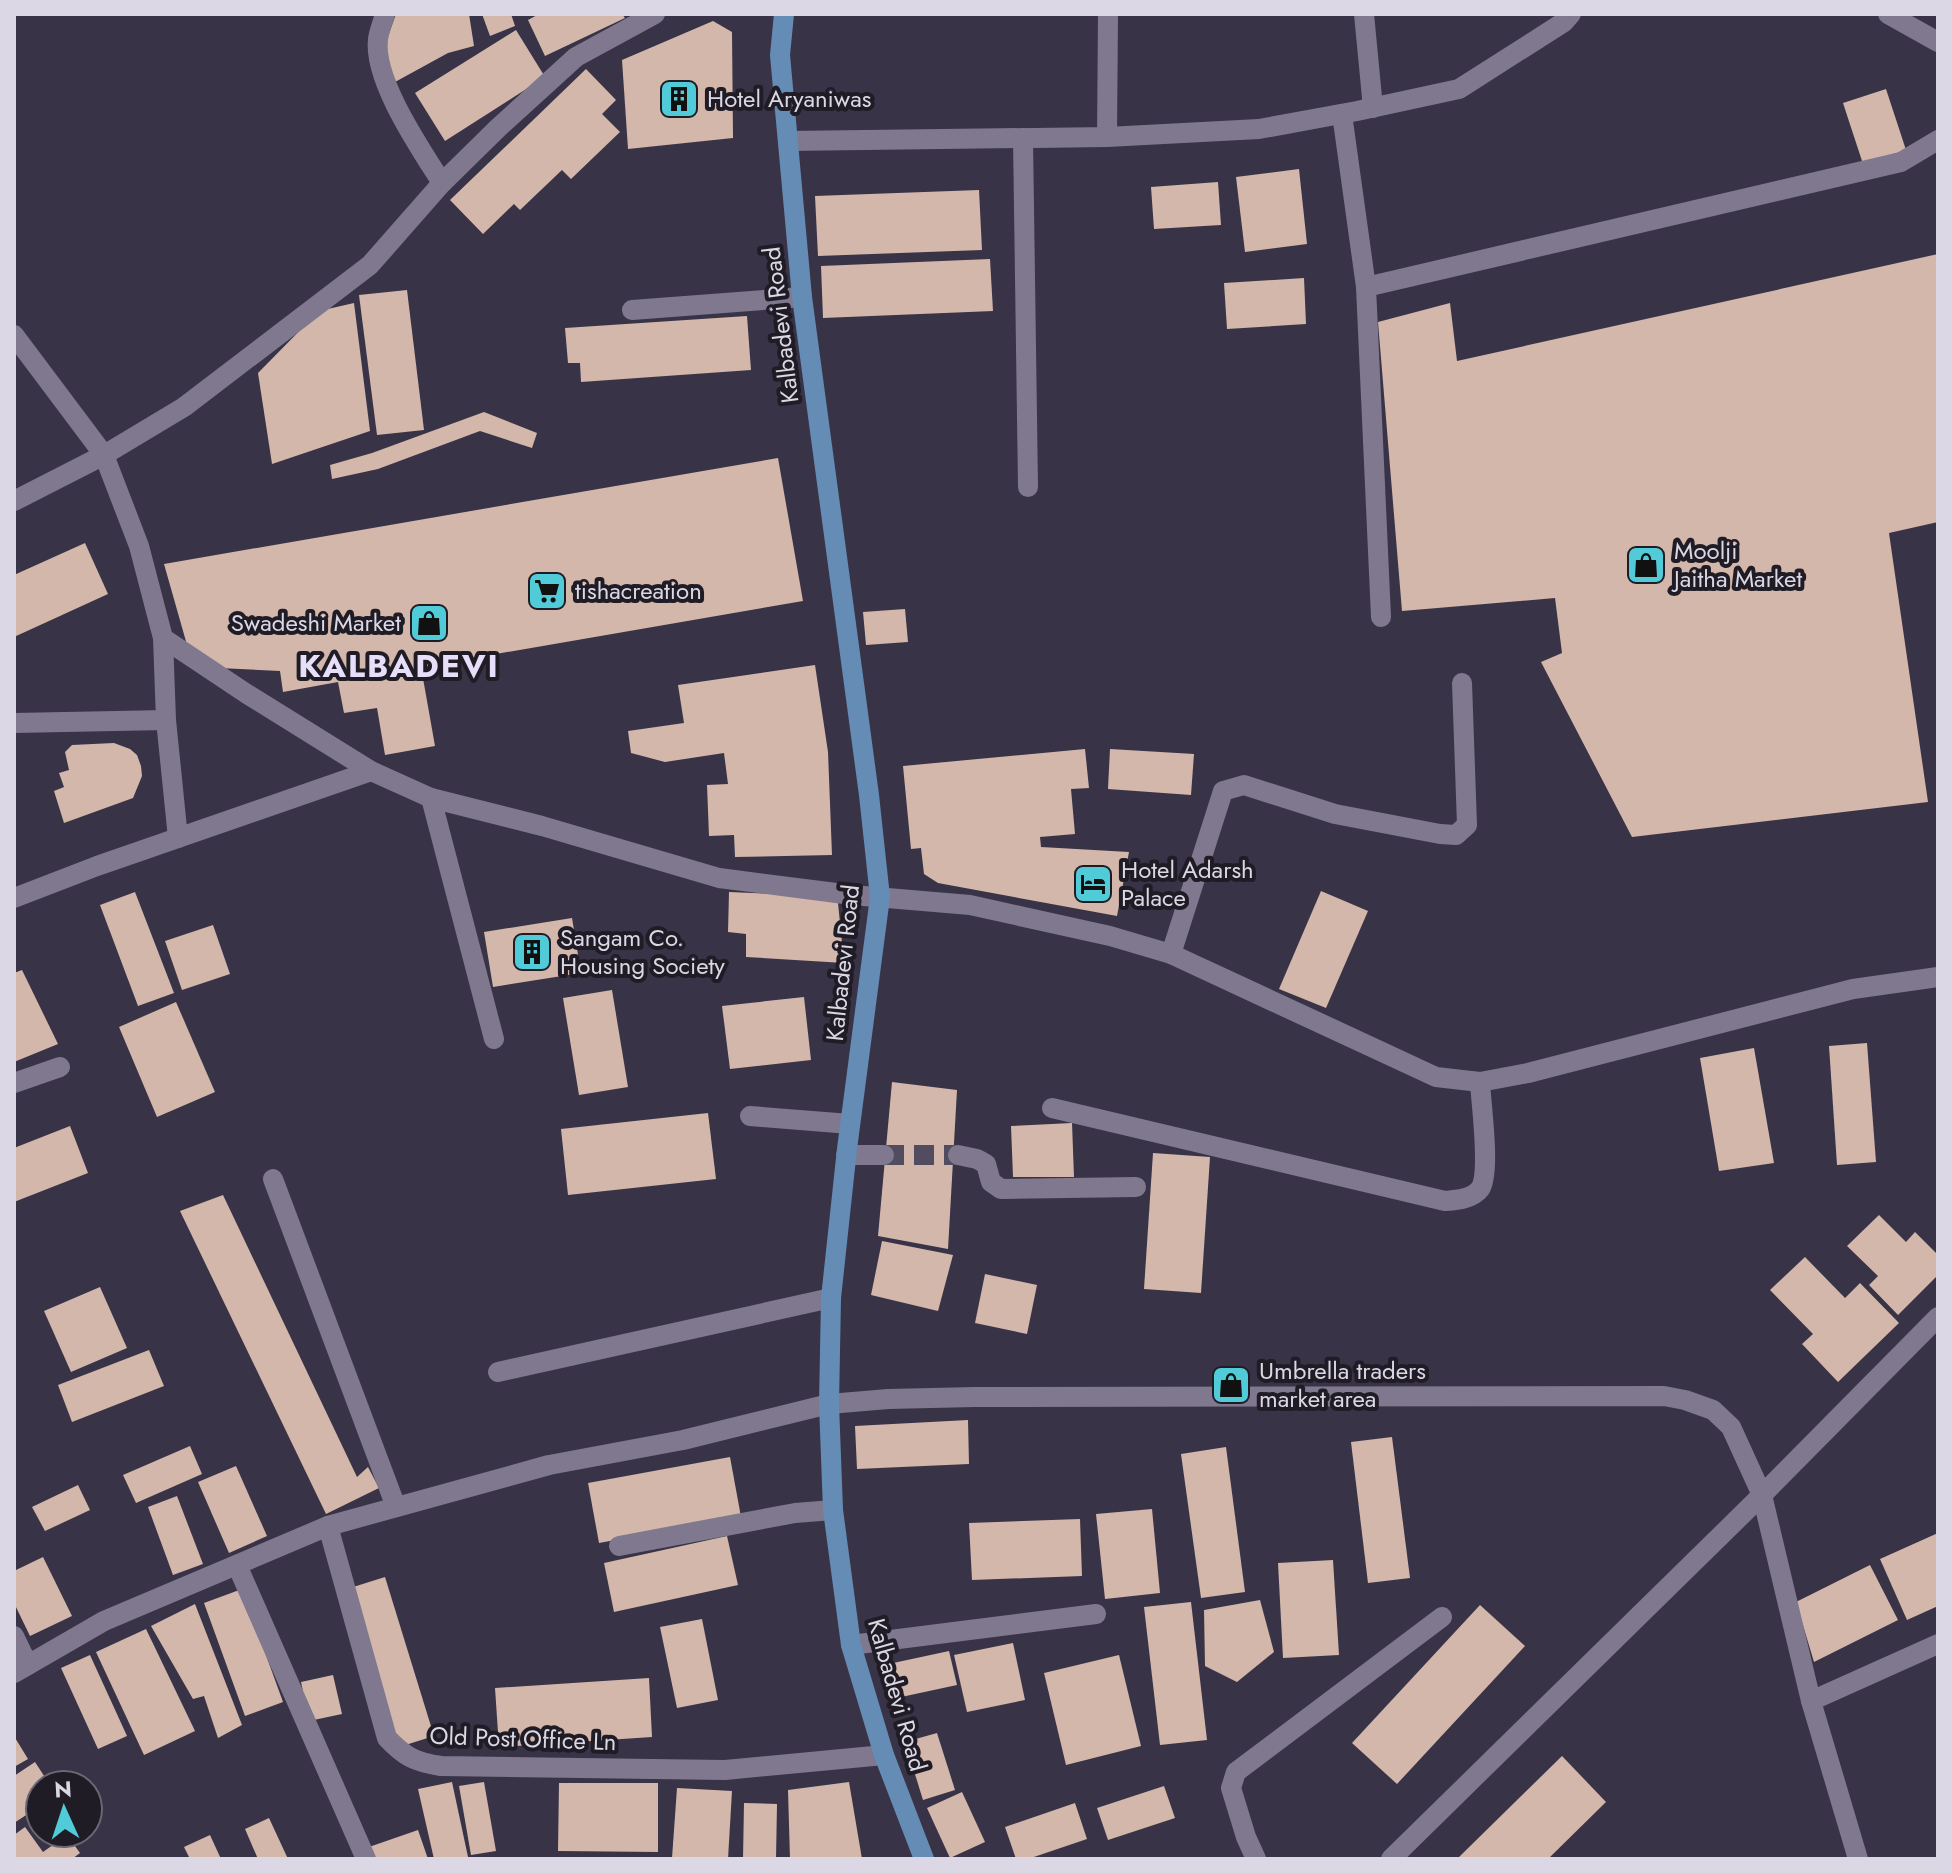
<svg xmlns="http://www.w3.org/2000/svg" width="1952" height="1873" font-family="Jost,sans-serif">
	<style>
		.building { fill: #d3b7ab }
		.lines { fill: none; stroke-linecap: round; stroke-linejoin: round }
		.minor-tunnel { stroke: #514c5f; stroke-width: 20; stroke-dasharray: 20 10; stroke-linecap: butt }
		.minor { stroke: #7f788f; stroke-width: 20 }
		.major { stroke: #658cb5; stroke-width: 20 }
		.labels { text-anchor: middle; stroke-width: 8; stroke-linejoin: round; paint-order: stroke }
		.poi-label { font-size: 24px; fill: #dbd7e4; stroke: #1f1c26; text-anchor: start }
		.street-label { font-size: 24px; fill: #dbd7e4; stroke: #1f1c26 }
		.district-label { font-size: 32px; font-weight: bold; letter-spacing: 2px; fill: #e7dff9; stroke: #1f1c26 }
	</style>
	<rect width="100%" height="100%" fill="#393347"/>
	<g class="building">
		<polygon points="396,14 469,14 474,46 448,53 395,82 383,50"/>
		<polygon points="482,14 511,14 515,26 490,36"/>
		<polygon points="539,14 622,14 625,18 545,56 528,20"/>
		<polygon points="713,21 732,32 733,138 628,149 622,60"/>
		<polygon points="516,30 545,77 445,141 415,93"/>
		<polygon points="586,69 616,100 602,114 620,132 571,179 562,170 520,210 514,204 483,234 450,200"/>
		<polygon points="1886,89 1906,150 1863,164 1843,103"/>
		<polygon points="1299,169 1307,244 1245,252 1236,177"/>
		<polygon points="1218,182 1221,225 1154,229 1151,187"/>
		<polygon points="979,190 982,250 818,256 815,196"/>
		<polygon points="1938,254 1938,522 1889,533 1928,802 1632,837 1541,662 1562,653 1555,598 1402,611 1378,322 1450,303 1457,361"/>
		<polygon points="990,259 993,311 823,318 821,266"/>
		<polygon points="1304,278 1306,324 1227,329 1224,283"/>
		<polygon points="407,290 424,430 377,435 359,295"/>
		<polygon points="354,303 370,431 272,464 258,373 319,311"/>
		<polygon points="747,316 751,370 581,382 580,363 568,363 565,328"/>
		<polygon points="484,412 537,433 532,448 480,431 378,469 332,479 330,465 372,453"/>
		<polygon points="778,458 803,601 421,667 435,746 385,755 377,708 344,713 338,682 283,692 280,671 219,668 187,645 164,564"/>
		<polygon points="85,543 108,594 14,637 14,575"/>
		<polygon points="905,609 908,642 866,645 863,612"/>
		<polygon points="815,665 828,752 832,855 735,857 734,835 709,836 707,785 728,784 724,753 665,762 631,753 628,731 684,723 678,685"/>
		<polygon points="114,743 130,749 137,755 141,766 142,776 133,798 64,823 54,791 64,787 59,773 69,770 65,752 72,745"/>
		<polygon points="1085,749 1089,788 1071,789 1075,834 1040,837 1041,847 1129,852 1117,916 938,883 924,874 921,848 911,849 903,766"/>
		<polygon points="1110,749 1194,754 1191,795 1108,789"/>
		<polygon points="1321,891 1368,911 1326,1008 1279,989"/>
		<polygon points="135,892 174,993 138,1006 100,905"/>
		<polygon points="729,892 823,896 838,903 844,963 746,957 746,934 728,932"/>
		<polygon points="572,918 581,973 493,987 484,932"/>
		<polygon points="213,925 230,974 182,990 165,941"/>
		<polygon points="22,970 58,1044 14,1062 14,973"/>
		<polygon points="612,990 628,1087 579,1095 563,998"/>
		<polygon points="804,997 811,1060 730,1069 722,1006"/>
		<polygon points="176,1002 215,1092 157,1117 119,1027"/>
		<polygon points="1867,1043 1876,1162 1837,1165 1829,1046"/>
		<polygon points="1754,1048 1774,1163 1719,1171 1700,1058"/>
		<polygon points="892,1082 957,1090 948,1249 878,1236"/>
		<polygon points="708,1113 716,1179 568,1195 561,1129"/>
		<polygon points="1072,1123 1074,1177 1013,1177 1011,1126"/>
		<polygon points="70,1126 88,1173 14,1202 14,1148"/>
		<polygon points="1153,1153 1210,1157 1201,1293 1144,1289"/>
		<polygon points="223,1195 357,1477 368,1467 379,1488 326,1514 180,1211"/>
		<polygon points="1879,1215 1906,1242 1915,1232 1938,1255 1938,1275 1898,1315 1869,1285 1878,1276 1847,1246"/>
		<polygon points="882,1241 953,1255 938,1311 871,1295"/>
		<polygon points="1805,1257 1845,1298 1860,1283 1899,1323 1838,1382 1802,1344 1813,1334 1770,1290"/>
		<polygon points="985,1274 1037,1285 1027,1334 975,1323"/>
		<polygon points="100,1287 127,1348 71,1372 44,1311"/>
		<polygon points="149,1350 164,1386 72,1422 58,1385"/>
		<polygon points="968,1420 969,1464 857,1469 855,1426"/>
		<polygon points="1392,1437 1410,1578 1368,1583 1351,1442"/>
		<polygon points="190,1446 202,1474 136,1503 123,1475"/>
		<polygon points="1226,1447 1245,1592 1201,1598 1181,1454"/>
		<polygon points="730,1457 741,1517 599,1543 588,1483"/>
		<polygon points="236,1466 267,1536 229,1553 198,1482"/>
		<polygon points="78,1485 90,1510 45,1531 32,1507"/>
		<polygon points="177,1496 203,1564 173,1575 148,1507"/>
		<polygon points="1152,1509 1160,1593 1105,1599 1096,1514"/>
		<polygon points="1080,1519 1082,1576 972,1580 969,1523"/>
		<polygon points="1938,1533 1938,1606 1907,1620 1880,1559"/>
		<polygon points="727,1536 738,1585 614,1612 604,1563"/>
		<polygon points="43,1557 72,1616 30,1636 14,1603 14,1571"/>
		<polygon points="1333,1560 1339,1655 1283,1658 1278,1563"/>
		<polygon points="1870,1565 1898,1620 1814,1662 1796,1602"/>
		<polygon points="385,1577 434,1736 399,1747 350,1588"/>
		<polygon points="242,1589 283,1702 245,1716 204,1603"/>
		<polygon points="1260,1600 1274,1652 1237,1682 1205,1666 1204,1610"/>
		<polygon points="1191,1602 1207,1740 1160,1745 1144,1607"/>
		<polygon points="195,1604 242,1725 218,1738 204,1696 193,1699 151,1626"/>
		<polygon points="1480,1605 1525,1646 1397,1784 1352,1743"/>
		<polygon points="702,1619 718,1700 677,1708 660,1627"/>
		<polygon points="146,1629 195,1731 144,1755 96,1652"/>
		<polygon points="1013,1643 1025,1700 967,1712 954,1655"/>
		<polygon points="949,1651 957,1685 892,1699 884,1665"/>
		<polygon points="90,1655 127,1736 98,1749 61,1668"/>
		<polygon points="1119,1655 1141,1746 1066,1765 1044,1673"/>
		<polygon points="333,1675 342,1714 309,1721 301,1682"/>
		<polygon points="649,1678 652,1737 499,1747 495,1688"/>
		<polygon points="937,1733 955,1790 923,1800 905,1742"/>
		<polygon points="14,1736 28,1759 14,1767"/>
		<polygon points="1562,1756 1606,1802 1548,1859 1457,1859"/>
		<polygon points="35,1762 50,1785 40,1785 40,1806 14,1823 14,1776"/>
		<polygon points="452,1782 468,1857 434,1859 418,1789"/>
		<polygon points="484,1782 496,1851 471,1855 459,1786"/>
		<polygon points="849,1782 862,1859 790,1859 788,1790"/>
		<polygon points="559,1783 658,1783 658,1852 558,1851"/>
		<polygon points="1164,1786 1175,1818 1108,1840 1097,1808"/>
		<polygon points="677,1788 732,1791 728,1859 672,1858"/>
		<polygon points="962,1792 985,1842 950,1858 927,1808"/>
		<polygon points="744,1803 777,1804 776,1859 743,1859"/>
		<polygon points="1075,1803 1087,1839 1028,1859 1016,1859 1005,1827"/>
		<polygon points="269,1818 288,1859 258,1859 245,1829"/>
		<polygon points="25,1827 43,1852 67,1835 80,1853 72,1859 14,1859 14,1835"/>
		<polygon points="418,1830 428,1859 373,1859 369,1847"/>
		<polygon points="210,1835 221,1859 190,1859 184,1847"/>
	</g>
	<g class="lines">
		<polyline class="minor-tunnel" points="884,1155 958,1155"/>
		<g class="minor">
			<path d="M385,14C383,22 379,31 378,39C373,80 420,148 442,183"/>
			<polyline points="1364,14 1373,108"/>
			<polyline points="1888,14 1938,42"/>
			<polyline points="1342,114 1366,287 1381,617"/>
			<polyline points="1107,137 1108,14"/>
			<polyline points="1023,138 1028,487"/>
			<polyline points="788,141 1107,137 1259,129 1357,111 1459,89 1564,22 1571,14"/>
			<polyline points="1366,287 1901,162 1938,140"/>
			<polyline points="632,310 802,297"/>
			<polyline points="14,335 104,455 139,546 163,638 166,720 178,838"/>
			<polyline points="14,501 104,455 184,407 370,265 442,183 498,128 576,57 655,14"/>
			<polyline points="163,638 247,694 371,771 431,798 542,826 719,878 852,895 970,905 1110,936 1171,954 1436,1077 1480,1082 1528,1073 1853,989 1938,977"/>
			<polyline points="14,723 166,720"/>
			<polyline points="431,798 494,1039"/>
			<polyline points="14,898 97,866 371,771"/>
			<polyline points="1171,954 1223,791 1244,785 1335,814 1440,834 1456,835 1467,825 1462,683"/>
			<polyline points="14,1083 60,1067"/>
			<path d="M1052,1108L1445,1201C1457,1200 1472,1199 1480,1189C1491,1173 1481,1104 1480,1082"/>
			<polyline points="750,1116 850,1124"/>
			<polyline points="846,1155 884,1155"/>
			<polyline points="958,1155 977,1159 986,1164 991,1182 1001,1189 1136,1187"/>
			<polyline points="273,1179 396,1507"/>
			<polyline points="498,1372 831,1298"/>
			<path d="M328,1526L387,1738C405,1757 415,1762 441,1766L725,1770L884,1755"/>
			<polyline points="619,1546 795,1513 833,1510"/>
			<polyline points="237,1565 366,1859"/>
			<polyline points="14,1636 28,1665"/>
			<polyline points="851,1645 1096,1614"/>
			<polyline points="14,1673 104,1621 328,1526 549,1465 683,1440 829,1404 888,1399 975,1397 1664,1396 1685,1400 1713,1410 1731,1427 1762,1495 1811,1701 1858,1859"/>
			<polyline points="1811,1701 1938,1644"/>
			<polyline points="1256,1859 1246,1837 1231,1788 1236,1772 1442,1617"/>
			<polyline points="1391,1859 1762,1495 1938,1317"/>
		</g>
		<polyline class="major" points="784,14 780,55 802,297 869,795 880,897 847,1149 831,1298 829,1404 833,1510 851,1645 884,1755 924,1859"/>
	</g>
	<defs>
		<g id="building-square" transform="scale(2)"><rect x="-9" y="-9" width="18" height="18" rx="4" fill="#52cbd8" stroke="#1f1c26"/><path d="M-4-6H4V6H1V3H-1V6H-4ZM-2.5-4.3h1.7v1.8h-1.7ZM.8-4.3h1.7v1.8H.8ZM-2.5-1h1.7V.8h-1.7ZM.8-1h1.7V.8H.8Z" fill="#111"/></g>
		<g id="shop-square" transform="scale(2)"><rect x="-9" y="-9" width="18" height="18" rx="4" fill="#52cbd8" stroke="#1f1c26"/><path d="M-5-2.5h2.3a2.7 3.5 0 0 1 5.4 0H5L5.5 6h-11ZM-1.5-2.5h3a1.5 2.3 0 0 0-3 0Z" fill="#111"/></g>
		<g id="supermarket-square" transform="scale(2)"><rect x="-9" y="-9" width="18" height="18" rx="4" fill="#52cbd8" stroke="#1f1c26"/><path d="M-6-5.5h2.5l.6 2H6L4.5 2H-2.5L-4.4-4H-6ZM-1.5 3.2a1.3 1.3 0 1 0 .1 0ZM3 3.2a1.3 1.3 0 1 0 .1 0Z" fill="#111"/></g>
		<g id="hotel-square" transform="scale(2)"><rect x="-9" y="-9" width="18" height="18" rx="4" fill="#52cbd8" stroke="#1f1c26"/><path d="M-6-4.5h1.5V1H6V5H4.5V3h-9V5H-6ZM-4 0a1.8 1.8 0 1 1 3.6 0ZM.5 0V-2.5h3Q6-2.5 6 0Z" fill="#111"/></g>
	</defs>
	<g fill-rule="evenodd">
		<use href="#building-square" x="679" y="99"/>
		<use href="#shop-square" x="1646" y="565"/>
		<use href="#supermarket-square" x="547" y="591"/>
		<use href="#shop-square" x="429" y="623"/>
		<use href="#hotel-square" x="1093" y="884"/>
		<use href="#building-square" x="532" y="952"/>
		<use href="#shop-square" x="1231" y="1385"/>
	</g>
	<g class="labels">
		<g class="poi-label">
			<text x="707" y="107">Hotel Aryaniwas</text>
			<text x="1674" y="559">Moolji<tspan x="1674" dy="28">Jaitha Market</tspan></text>
			<text x="575" y="599">tishacreation</text>
			<text x="401" y="631" text-anchor="end">Swadeshi Market</text>
			<text x="1121" y="878">Hotel Adarsh<tspan x="1121" dy="28">Palace</tspan></text>
			<text x="560" y="946">Sangam Co.<tspan x="560" dy="28">Housing Society</tspan></text>
			<text x="1259" y="1379">Umbrella traders<tspan x="1259" dy="28">market area</tspan></text>
		</g>
		<g class="street-label">
			<text transform="translate(781 325) rotate(-97)" y="8">Kalbadevi Road</text>
			<text transform="translate(843 963) rotate(-84)" y="8">Kalbadevi Road</text>
			<text transform="translate(897 1695) rotate(74)" y="8">Kalbadevi Road</text>
			<text transform="translate(523 1739) rotate(2)" y="8">Old Post Office Ln</text>
		</g>
		<g class="district-label">
			<text x="399" y="677">KALBADEVI</text>
		</g>
	</g>
	<rect width="1952" height="1873" fill="none" stroke="#dbd7e4" stroke-width="32"/>
	<g transform="translate(64 1809) rotate(357)"><circle r="38" fill="#1f1c26" stroke="#6a6772" stroke-width="2"/>
	<path d="M0-6L14 30L0 20L-14 30Z" fill="#52cbd8"/>
	<text y="-12" font-size="22" font-weight="bold" text-anchor="middle" fill="#dbd7e4">N</text>
	</g>
</svg>
